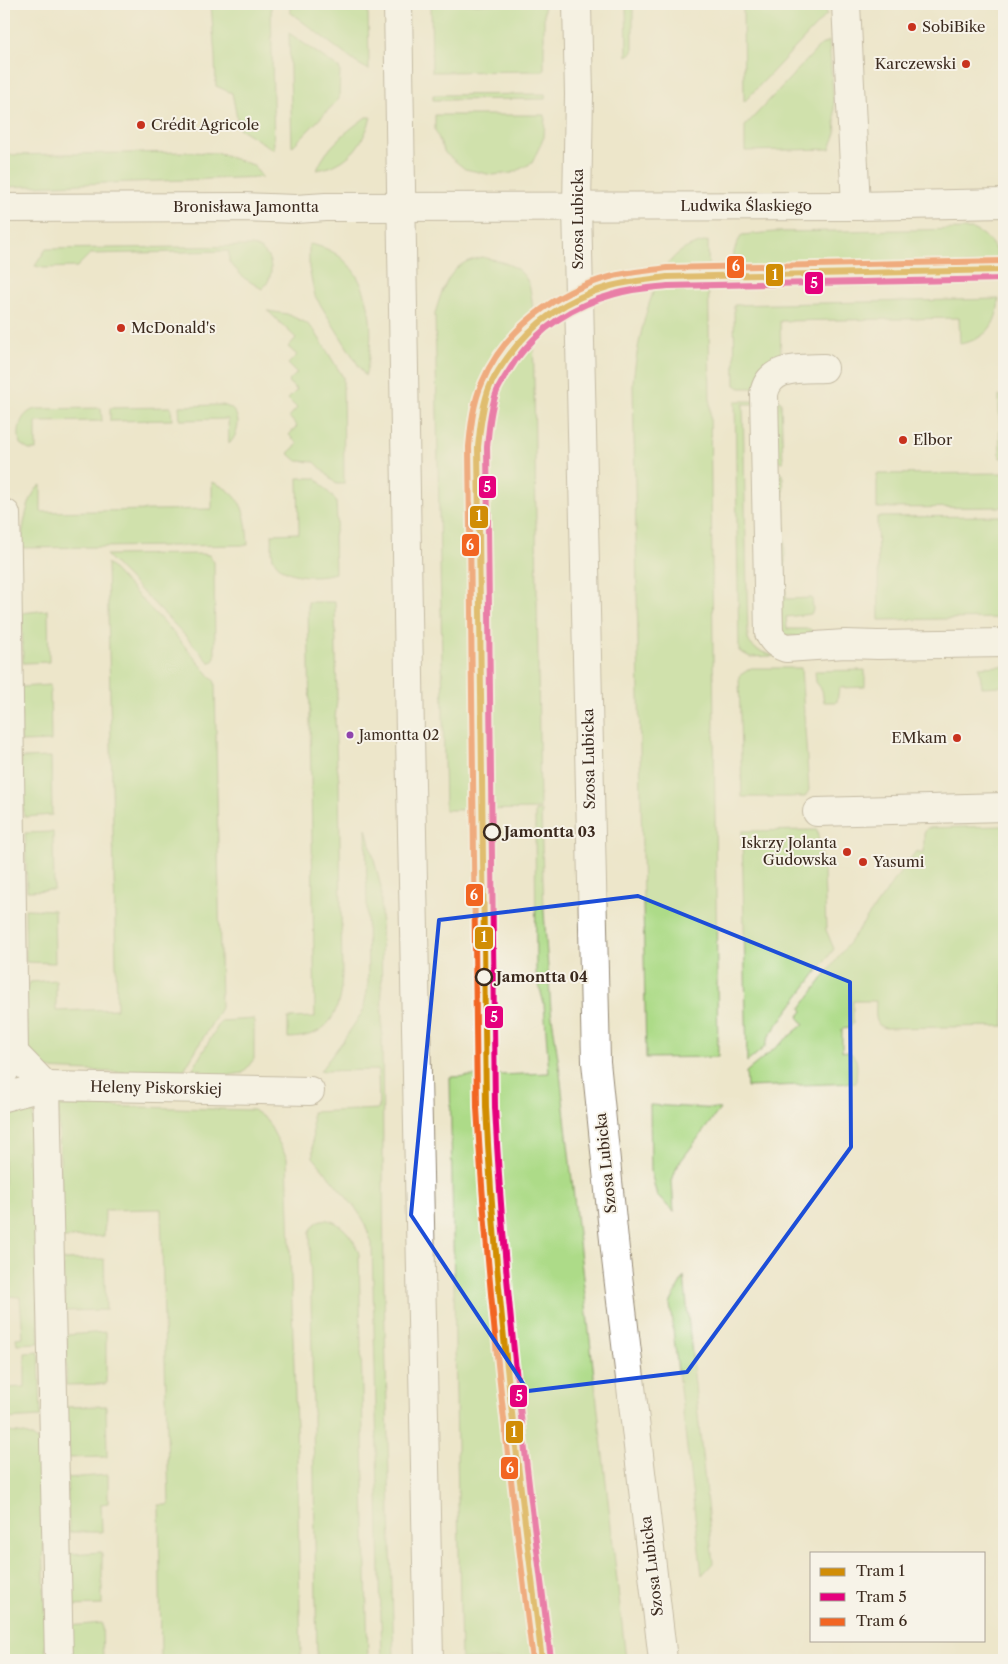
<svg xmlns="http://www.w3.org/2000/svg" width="1008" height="1664" font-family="'Libre Caslon Text',serif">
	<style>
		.green { fill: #addb88; stroke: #748253 }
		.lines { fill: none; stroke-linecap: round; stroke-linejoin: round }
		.street-casing { stroke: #948874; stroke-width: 30 }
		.secondary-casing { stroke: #948874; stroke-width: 30 }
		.primary-casing { stroke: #948874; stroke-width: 30 }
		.street { stroke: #fff; stroke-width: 28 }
		.secondary { stroke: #fff; stroke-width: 28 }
		.primary { stroke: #fff; stroke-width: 28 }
		.tram-1-casing { stroke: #f7f3e8; stroke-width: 10 }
		.tram-2-casing { stroke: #f7f3e8; stroke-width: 10 }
		.tram-3-casing { stroke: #f7f3e8; stroke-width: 10 }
		.tram-1 { stroke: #d18d06; stroke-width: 6 }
		.tram-2 { stroke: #e5007d; stroke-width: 6 }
		.tram-3 { stroke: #f26522; stroke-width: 6 }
		.marked { fill: none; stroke: #1d4ed8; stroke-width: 4; stroke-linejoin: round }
		.poi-dot { fill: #c8321e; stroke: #f7f3e8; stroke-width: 2 }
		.bus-dot { fill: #8e44ad; stroke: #f7f3e8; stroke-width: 2 }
		.stop-dot { fill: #f7f3e8; stroke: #3b2a1e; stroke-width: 2.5 }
		.labels { text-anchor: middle; stroke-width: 4; stroke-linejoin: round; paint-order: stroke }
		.bus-label { font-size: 14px; fill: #3b2a1e; stroke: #f7f3e8; text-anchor: start }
		.poi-label { font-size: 15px; fill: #3b2a1e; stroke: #f7f3e8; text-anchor: start }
		.street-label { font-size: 15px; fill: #3b2a1e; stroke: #f7f3e8 }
		.stop-label { font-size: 15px; font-weight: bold; fill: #3b2a1e; stroke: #f7f3e8; text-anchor: start }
		.line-badge { stroke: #f7f3e8; stroke-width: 2 }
		.badge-label { font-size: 14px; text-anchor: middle; font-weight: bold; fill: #fff }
	</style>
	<rect width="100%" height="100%" fill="#f7f3e8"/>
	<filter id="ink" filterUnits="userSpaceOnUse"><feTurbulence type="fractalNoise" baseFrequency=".02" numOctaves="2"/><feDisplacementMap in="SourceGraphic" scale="10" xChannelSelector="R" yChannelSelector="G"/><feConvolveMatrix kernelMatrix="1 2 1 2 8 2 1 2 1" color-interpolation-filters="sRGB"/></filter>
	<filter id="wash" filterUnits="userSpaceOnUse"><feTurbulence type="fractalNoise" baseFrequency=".0096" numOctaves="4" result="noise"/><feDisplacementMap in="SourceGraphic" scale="20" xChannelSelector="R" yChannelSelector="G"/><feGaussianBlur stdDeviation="1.12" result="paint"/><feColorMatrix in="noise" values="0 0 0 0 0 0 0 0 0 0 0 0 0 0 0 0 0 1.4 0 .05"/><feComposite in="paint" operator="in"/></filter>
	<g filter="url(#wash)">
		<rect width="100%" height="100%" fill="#ede6ca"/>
		<g class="green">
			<polygon points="211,4 271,4 274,150 239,128 232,93 216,86 215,57"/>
			<polygon points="290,4 368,4 369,70 355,62 290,12"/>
			<polygon points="431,4 544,4 544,71 432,72"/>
			<polygon points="626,4 633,4 633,52 627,56"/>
			<polygon points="743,4 795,4 796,6 803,4 824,4 827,14 744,102"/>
			<polygon points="289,33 340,69 339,99 292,147"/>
			<polygon points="829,41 836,133 830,149 745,151 745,126 821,45"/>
			<polygon points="545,94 546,99 433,100 433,95"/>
			<polygon points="435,115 545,115 544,137 532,163 512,173 492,175 465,169 445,153 435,130"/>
			<path d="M366,117H371C363,146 347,165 317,170C326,147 347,131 366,117Z"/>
			<polygon points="186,152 217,153 253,165 262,177 4,187 4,155"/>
			<path d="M972,229C988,236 997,246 999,264L733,270C733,254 733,249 742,235L775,232Z"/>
			<path d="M708,241L718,1057L646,1058L633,383C636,350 650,272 680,252C688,246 699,243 708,241Z"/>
			<path d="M309,244C370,253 379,327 365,376L315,296L309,268Z"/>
			<path d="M252,246C273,250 277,276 262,289L244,278L229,262V251L90,254L77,267L44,268L35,266L46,249Z"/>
			<path d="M481,257C497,260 518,264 527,280C531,288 532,302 533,311L540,809L445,810L435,314C440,296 447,271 466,262C470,260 476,259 481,257Z"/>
			<path d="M999,299C997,326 986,339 960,344L959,318L780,321L781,362L756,388H740L735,385L734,305Z"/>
			<polygon points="268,311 287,314 306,323 314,330 343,377 344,484 336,484 315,462 297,461 288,453 298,444 289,435 297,426 289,417 297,408 288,399 297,390 288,382 297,373 288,364 297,355 288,347 296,338"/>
			<polygon points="999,396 1004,396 1004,458 1000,458"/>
			<polygon points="773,399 781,401 783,462 774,461"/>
			<path d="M735,401H756L753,404H743L748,639C751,650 765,653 776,656L750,657L739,651Z"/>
			<path d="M222,405C243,409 241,432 229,444L228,419L180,420L179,406Z"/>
			<polygon points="171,407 172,420 110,421 110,408"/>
			<path d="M101,408L102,421L36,422V450H29L20,444C17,429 20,414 35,409Z"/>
			<polygon points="1004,473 1004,507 877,508 877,474"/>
			<polygon points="774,474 783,474 786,599 812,598 813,610 811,614 786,617 787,629 810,629 813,632 813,638 781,635"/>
			<path d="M298,478H316L336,501L337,523L334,536L335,573C317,578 282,579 273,558C271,551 273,541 272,534L299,533Z"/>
			<path d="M212,482C244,494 246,514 248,545L21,548C22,532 27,493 41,485V512L212,509Z"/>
			<polygon points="998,516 1004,517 1004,618 879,620 877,517"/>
			<polygon points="202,554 209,555 214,562 215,658 212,662 209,662 178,628 106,555"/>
			<polygon points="107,563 171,630 215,682 221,1008 181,1075 46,1069 28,1058 25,991 30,982 56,980 56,1011 117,1009"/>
			<path d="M308,602H335L337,700L335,719L337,765L339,779L342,974C340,1013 331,1037 288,1038V1018L315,1017Z"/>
			<polygon points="48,610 49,662 23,663 22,613"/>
			<polygon points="1004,666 1004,686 982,687 979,667"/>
			<polygon points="751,668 801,668 809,790 805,797 742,797 739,676"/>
			<polygon points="865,670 865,687 839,688 837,702 824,702 822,690 816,682 815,671"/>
			<polygon points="50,685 51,741 21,742 21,687"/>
			<polygon points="51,757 52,815 24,817 21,758"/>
			<polygon points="535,811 541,811 544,912 551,1010 560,1073 626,1660 461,1660 450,1077 549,1073 544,1004 536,973"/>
			<path d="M1004,826V1026L885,1028C873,1025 876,1011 876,1001H853V1023L849,1028L842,1029V1051C862,1053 856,1068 856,1083L747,1087L746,1072L804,1024L798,1017L803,1011L801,1008L916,851L924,853V834L927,828Z"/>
			<polygon points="366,828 381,887 384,1293 394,1660 382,1660 372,1243 363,1219 356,1209 313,1157 312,1112 379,1109 378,1070 320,1071 343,1041 363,1011 368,986"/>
			<polygon points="817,830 824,870 826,930 834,949 769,1036 765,1047 747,1062 742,831"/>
			<polygon points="53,832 54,890 27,891 25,833"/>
			<polygon points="25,909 54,910 55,963 26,962"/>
			<polygon points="254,1019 254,1059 243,1073 224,1076 189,1075 221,1021"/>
			<polygon points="58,1105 253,1110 267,1120 287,1158 297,1456 301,1660 161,1660 159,1505 169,1505 161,1209 105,1210 104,1236 63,1238"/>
			<polygon points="650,1105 720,1109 677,1166 672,1181 674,1212 657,1196 651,1172"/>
			<polygon points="33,1108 39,1343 17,1344 16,1338 23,1337 20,1297 4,1296 4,1124 20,1109"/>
			<path d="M321,1220C339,1217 355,1239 359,1254L368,1660H317L310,1231L315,1224Z"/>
			<polygon points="104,1259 106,1310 65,1311 63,1260"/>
			<polygon points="684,1276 713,1563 702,1575 670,1304"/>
			<polygon points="106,1332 106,1384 66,1385 67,1335"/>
			<polygon points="39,1352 41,1417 4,1419 4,1388 25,1387 25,1353"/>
			<polygon points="106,1406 107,1457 67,1458 66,1407"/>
			<path d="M4,1432C19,1433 31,1432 41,1445L46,1660H4Z"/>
			<polygon points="108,1475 108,1503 101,1504 102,1532 69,1532 67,1478"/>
			<polygon points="102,1552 102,1605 69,1606 68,1554"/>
			<polygon points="102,1623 103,1660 71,1660 69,1626"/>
		</g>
	</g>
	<g filter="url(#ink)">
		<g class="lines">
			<g class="street-casing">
				<g id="street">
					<polyline points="846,4 856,206"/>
					<path d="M824,368C801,369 769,365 764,394L769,633C773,641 777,645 786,648L845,644L878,645L1004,643"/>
					<polyline points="4,514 6,514 7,557 14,1053 4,1072"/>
					<polyline points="817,812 1004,807"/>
					<polyline points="14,1053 46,1086 59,1660"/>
					<polyline points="4,1097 46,1086 310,1091"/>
				</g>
			</g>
			<g class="secondary-casing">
				<polyline id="secondary" points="4,208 243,207 296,209 326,207 856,206 1004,203"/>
			</g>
			<g class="primary-casing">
				<g id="primary">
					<polyline points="398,4 410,736 429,1660"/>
					<polyline points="577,4 579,95 577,206 596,1062 615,1250 663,1660"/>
				</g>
			</g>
			<use href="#street" class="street"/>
			<use href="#secondary" class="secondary"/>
			<use href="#primary" class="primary"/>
			<g class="tram-1-casing">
				<path id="tram-1" d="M542,1660C519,1476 495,1292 486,1107L478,447C480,428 482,409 488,391C492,379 500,368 507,358C533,322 567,298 611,286C629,281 648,280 667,277L1004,270"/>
			</g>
			<g class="tram-2-casing">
				<path id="tram-2" d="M551,1659C527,1475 504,1292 495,1107L487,447C489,429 490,409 497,391C502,380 509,371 515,361C540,327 574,305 615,294C632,289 650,288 668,286L1004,279"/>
			</g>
			<g class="tram-3-casing">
				<path id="tram-3" d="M533,1660C510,1476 487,1293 477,1107L469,447C471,426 473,403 482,383C504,330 556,291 610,277C628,272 648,271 667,268L1004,261"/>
			</g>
			<use href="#tram-1" class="tram-1"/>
			<use href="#tram-2" class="tram-2"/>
			<use href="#tram-3" class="tram-3"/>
		</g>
	</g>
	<path d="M0 0H1008V1664H0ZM638,896L850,982L851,1147L687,1372L528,1391L411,1215L439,920Z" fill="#ede6ca" fill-opacity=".55" fill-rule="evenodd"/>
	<path class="marked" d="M638,896L850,982L851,1147L687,1372L528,1391L411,1215L439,920Z"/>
	<g class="poi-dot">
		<circle cx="912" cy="27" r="5"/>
		<circle cx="966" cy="64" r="5"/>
		<circle cx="141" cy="125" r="5"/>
		<circle cx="121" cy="328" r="5"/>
		<circle cx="903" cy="440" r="5"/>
		<circle cx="957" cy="738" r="5"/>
		<circle cx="847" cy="852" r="5"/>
		<circle cx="863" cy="862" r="5"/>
	</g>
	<circle class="bus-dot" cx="350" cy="735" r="4.5"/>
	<g class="stop-dot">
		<circle cx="492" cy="832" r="8"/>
		<circle cx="484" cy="977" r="8"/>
	</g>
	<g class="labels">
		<g class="bus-label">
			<text x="359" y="740">Jamontta 02</text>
		</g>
		<g class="poi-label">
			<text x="922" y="32">SobiBike</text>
			<text x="956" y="69" text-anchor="end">Karczewski</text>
			<text x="151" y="130">Crédit Agricole</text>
			<text x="131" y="333">McDonald's</text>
			<text x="913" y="445">Elbor</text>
			<text x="947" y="743" text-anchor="end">EMkam</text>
			<text x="837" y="848" text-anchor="end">Iskrzy Jolanta<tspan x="837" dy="17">Gudowska</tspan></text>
			<text x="873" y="867">Yasumi</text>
		</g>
		<g class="street-label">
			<text x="746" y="211">Ludwika Ślaskiego</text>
			<text x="246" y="212">Bronisława Jamontta</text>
			<text transform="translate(578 219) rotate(-90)" y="5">Szosa Lubicka</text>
			<text transform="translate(589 759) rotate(-91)" y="5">Szosa Lubicka</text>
			<text transform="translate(156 1088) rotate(1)" y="5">Heleny Piskorskiej</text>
			<text transform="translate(606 1163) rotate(-96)" y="5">Szosa Lubicka</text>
			<text transform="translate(652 1566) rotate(-97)" y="5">Szosa Lubicka</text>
		</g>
		<g class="stop-label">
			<text x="504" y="837">Jamontta 03</text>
			<text x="496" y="982">Jamontta 04</text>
		</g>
	</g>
	<g class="line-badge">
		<rect x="726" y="255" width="19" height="24" rx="5" fill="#f26522"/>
		<rect x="765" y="263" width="19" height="24" rx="5" fill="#d18d06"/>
		<rect x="804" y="271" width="20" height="24" rx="5" fill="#e5007d"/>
		<rect x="478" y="475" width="19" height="24" rx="5" fill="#e5007d"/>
		<rect x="469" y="505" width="20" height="24" rx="5" fill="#d18d06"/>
		<rect x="461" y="533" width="19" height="24" rx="5" fill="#f26522"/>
		<rect x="465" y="883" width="19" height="24" rx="5" fill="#f26522"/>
		<rect x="474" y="926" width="20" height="24" rx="5" fill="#d18d06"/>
		<rect x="484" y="1005" width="20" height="24" rx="5" fill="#e5007d"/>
		<rect x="509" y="1384" width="19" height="24" rx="5" fill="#e5007d"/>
		<rect x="505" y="1420" width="19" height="24" rx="5" fill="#d18d06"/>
		<rect x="500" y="1456" width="19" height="24" rx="5" fill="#f26522"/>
	</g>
	<g class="badge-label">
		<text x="736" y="271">6</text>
		<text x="775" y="280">1</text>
		<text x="814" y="288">5</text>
		<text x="487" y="492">5</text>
		<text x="479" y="521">1</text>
		<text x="470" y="550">6</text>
		<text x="474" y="900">6</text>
		<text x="484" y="942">1</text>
		<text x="494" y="1022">5</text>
		<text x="519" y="1401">5</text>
		<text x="514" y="1437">1</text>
		<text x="510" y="1473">6</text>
	</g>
	<rect width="1008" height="1664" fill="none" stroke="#f7f3e8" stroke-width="20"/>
	<rect x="810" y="1552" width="175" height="90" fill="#f7f3e8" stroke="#aca397"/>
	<rect x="820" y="1568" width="25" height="8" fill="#d18d06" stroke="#aca397"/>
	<text x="856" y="1576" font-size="15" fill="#3b2a1e">Tram 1</text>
	<rect x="820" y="1593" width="25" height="8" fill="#e5007d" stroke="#aca397"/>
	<text x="856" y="1602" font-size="15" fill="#3b2a1e">Tram 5</text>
	<rect x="820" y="1618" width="25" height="8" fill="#f26522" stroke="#aca397"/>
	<text x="856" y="1626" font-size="15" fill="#3b2a1e">Tram 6</text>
</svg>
